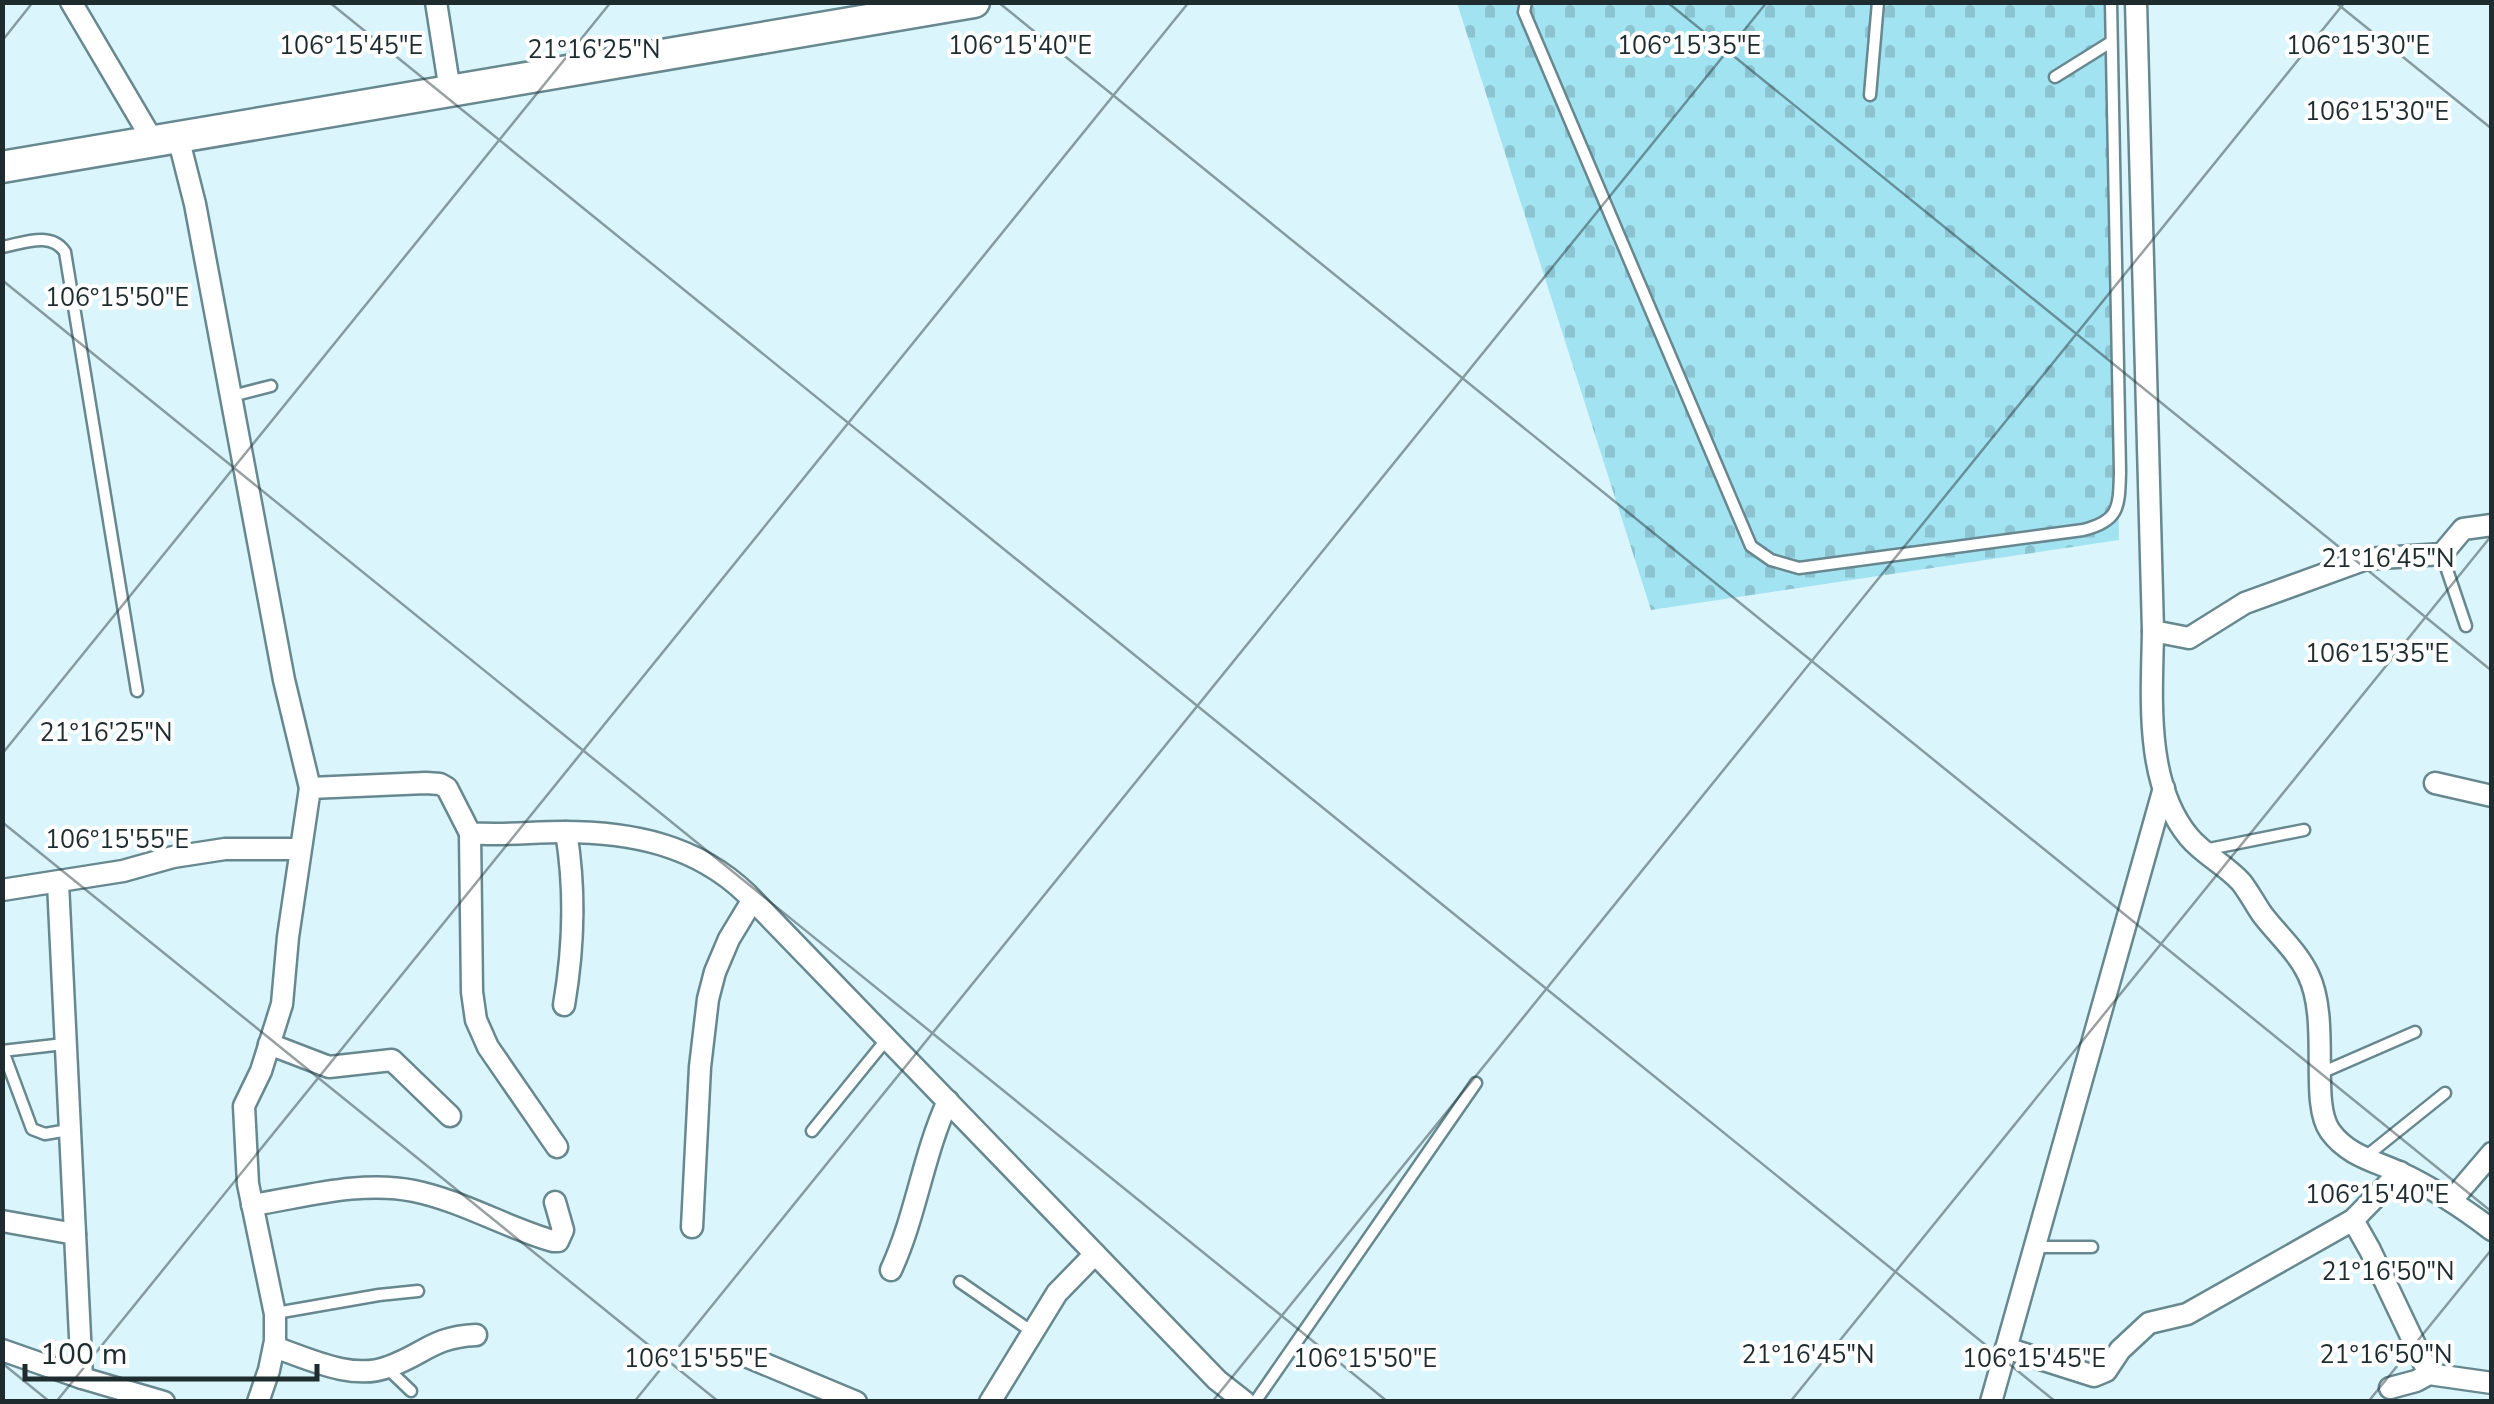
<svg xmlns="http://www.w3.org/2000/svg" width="2494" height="1404" font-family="'Nunito Sans',sans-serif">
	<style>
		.cemetery { fill: url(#cemetery-stones) }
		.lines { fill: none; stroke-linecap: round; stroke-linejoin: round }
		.lane-casing { stroke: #688890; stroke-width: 15 }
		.street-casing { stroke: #688890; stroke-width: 25 }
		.primary-casing { stroke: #688890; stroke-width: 35 }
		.lane { stroke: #fff; stroke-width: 10 }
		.street { stroke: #fff; stroke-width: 20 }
		.primary { stroke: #fff; stroke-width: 30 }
		.ticks { fill: none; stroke: #1f2c2f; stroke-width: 2.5; stroke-opacity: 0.45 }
		.ticks-label { font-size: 25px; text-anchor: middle; fill: #1f2c2f; stroke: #fff; stroke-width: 8; stroke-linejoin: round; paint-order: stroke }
	</style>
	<defs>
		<pattern id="cemetery-stones" width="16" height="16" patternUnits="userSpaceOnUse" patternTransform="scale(2.5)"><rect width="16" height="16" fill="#a2e3f2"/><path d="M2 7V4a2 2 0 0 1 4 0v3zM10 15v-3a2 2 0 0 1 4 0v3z" fill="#8bc3d0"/></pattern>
	</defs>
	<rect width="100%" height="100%" fill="#daf6fc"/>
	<polygon class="cemetery" points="1457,3 2113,3 2119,540 1651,610"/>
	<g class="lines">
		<g class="lane-casing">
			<g id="lane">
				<path d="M1526,2L1524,12L1751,546L1771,560L1799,568L2083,530C2120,521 2119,506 2120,472L2111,2"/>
				<polyline points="2055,77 2111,42"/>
				<polyline points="1870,95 1878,2"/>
				<path d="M2,247C24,243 51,231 65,252L137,691"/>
				<polyline points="232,396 271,386"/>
				<polyline points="2442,555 2466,626"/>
				<polyline points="2204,850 2304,830"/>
				<polyline points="2,1051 64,1044"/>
				<polyline points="3,1051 32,1129 45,1134 68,1130"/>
				<polyline points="2321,1073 2415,1032"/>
				<polyline points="812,1131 886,1040"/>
				<polyline points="2364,1158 2445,1093"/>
				<polyline points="2033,1247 2092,1247"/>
				<polyline points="960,1282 1031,1331"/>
				<polyline points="276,1313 379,1295 418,1291"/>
				<polyline points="388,1369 411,1391"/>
				<polyline points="1255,1402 1476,1083"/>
			</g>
		</g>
		<g class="street-casing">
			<g id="street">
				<polyline points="71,2 153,141"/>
				<polyline points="436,2 450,91"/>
				<polyline points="2136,2 2153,631"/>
				<polyline points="178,137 195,204 284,680 310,788"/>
				<path d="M2492,525L2463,529L2442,554L2366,559L2245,603L2189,638L2153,631C2152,696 2144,783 2189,837C2204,855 2226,865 2241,882C2249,892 2255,904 2262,914C2277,934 2297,951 2308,974C2331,1020 2309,1102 2330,1131C2348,1156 2375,1161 2401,1173C2433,1188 2463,1208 2492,1230"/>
				<polyline points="2435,783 2492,796"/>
				<polyline points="470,833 472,992 476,1020 488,1047 557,1147"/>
				<polyline points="2,890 123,871 173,857 225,849 300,849"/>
				<path d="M564,1005C574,946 576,891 566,832"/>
				<polyline points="269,1044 329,1067 392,1060 450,1116"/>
				<polyline points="2451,1201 2492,1153"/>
				<path d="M252,1205C304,1197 361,1180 414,1191C462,1201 505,1227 553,1241H558L563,1230L555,1202"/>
				<polyline points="2353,1220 2370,1250 2429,1374"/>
				<polyline points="2,1221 75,1234"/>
				<polyline points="692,1227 700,1067 708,999 715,972 729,939 752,901"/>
				<path d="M891,1270C916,1216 923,1155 948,1101"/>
				<path d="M274,1347C307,1358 352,1381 388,1367C425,1354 432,1337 476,1335"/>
				<polyline points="2006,1348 2094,1376 2106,1371 2120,1350 2149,1323 2187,1314 2353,1220 2400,1172"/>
				<polyline points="2,1350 82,1378 58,883"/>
				<polyline points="748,1357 856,1402"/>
				<polyline points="82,1378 164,1402"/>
				<polyline points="2390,1388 2416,1381 2429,1374 2492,1383"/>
				<path d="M258,1402L269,1370L275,1341V1314L248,1184L244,1106L261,1071L282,1004L288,937L310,788L426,783L440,784L447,788L470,833C501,836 532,832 563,832C632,832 696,845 747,894L1217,1380L1245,1402"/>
				<polyline points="990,1402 1057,1293 1095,1254"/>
				<polyline points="1991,1402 2164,788"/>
			</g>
		</g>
		<g class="primary-casing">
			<polyline id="primary" points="2,167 974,2"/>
		</g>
		<use href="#lane" class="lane"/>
		<use href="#street" class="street"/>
		<use href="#primary" class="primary"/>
	</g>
	<path class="ticks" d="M329,2L2056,1402M998,2L2492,1212M1667,2L2492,671M2335,2L2492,129M2,41L33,2M2,280L1388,1402M2,754L611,2M2,822L719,1402M2,1363L50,1402M56,1402L1189,2M634,1402L1767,2M1212,1402L2345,2M1790,1402L2492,535M2368,1402L2492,1249"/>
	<g class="ticks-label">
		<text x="351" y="54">106°15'45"E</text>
		<text x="1020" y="54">106°15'40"E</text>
		<text x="2358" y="54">106°15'30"E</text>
		<text x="1689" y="54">106°15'35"E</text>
		<text x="594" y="58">21°16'25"N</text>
		<text x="2377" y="120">106°15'30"E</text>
		<text x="117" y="306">106°15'50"E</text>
		<text x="2388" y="567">21°16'45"N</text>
		<text x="2377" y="662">106°15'35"E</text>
		<text x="106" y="741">21°16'25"N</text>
		<text x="117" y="848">106°15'55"E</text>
		<text x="2377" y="1203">106°15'40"E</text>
		<text x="2388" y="1280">21°16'50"N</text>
		<text x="1808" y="1363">21°16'45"N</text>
		<text x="2386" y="1363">21°16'50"N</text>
		<text x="696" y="1367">106°15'55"E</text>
		<text x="1365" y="1367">106°15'50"E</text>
		<text x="2034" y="1367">106°15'45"E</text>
	</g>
	<rect width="2494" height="1404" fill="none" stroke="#1f2c2f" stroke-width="10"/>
	<path d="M25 1364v15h292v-15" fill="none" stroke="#1f2c2f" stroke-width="5"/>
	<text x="40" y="1364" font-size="30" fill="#1f2c2f" stroke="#ffffff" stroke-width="8" paint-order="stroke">100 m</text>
</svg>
